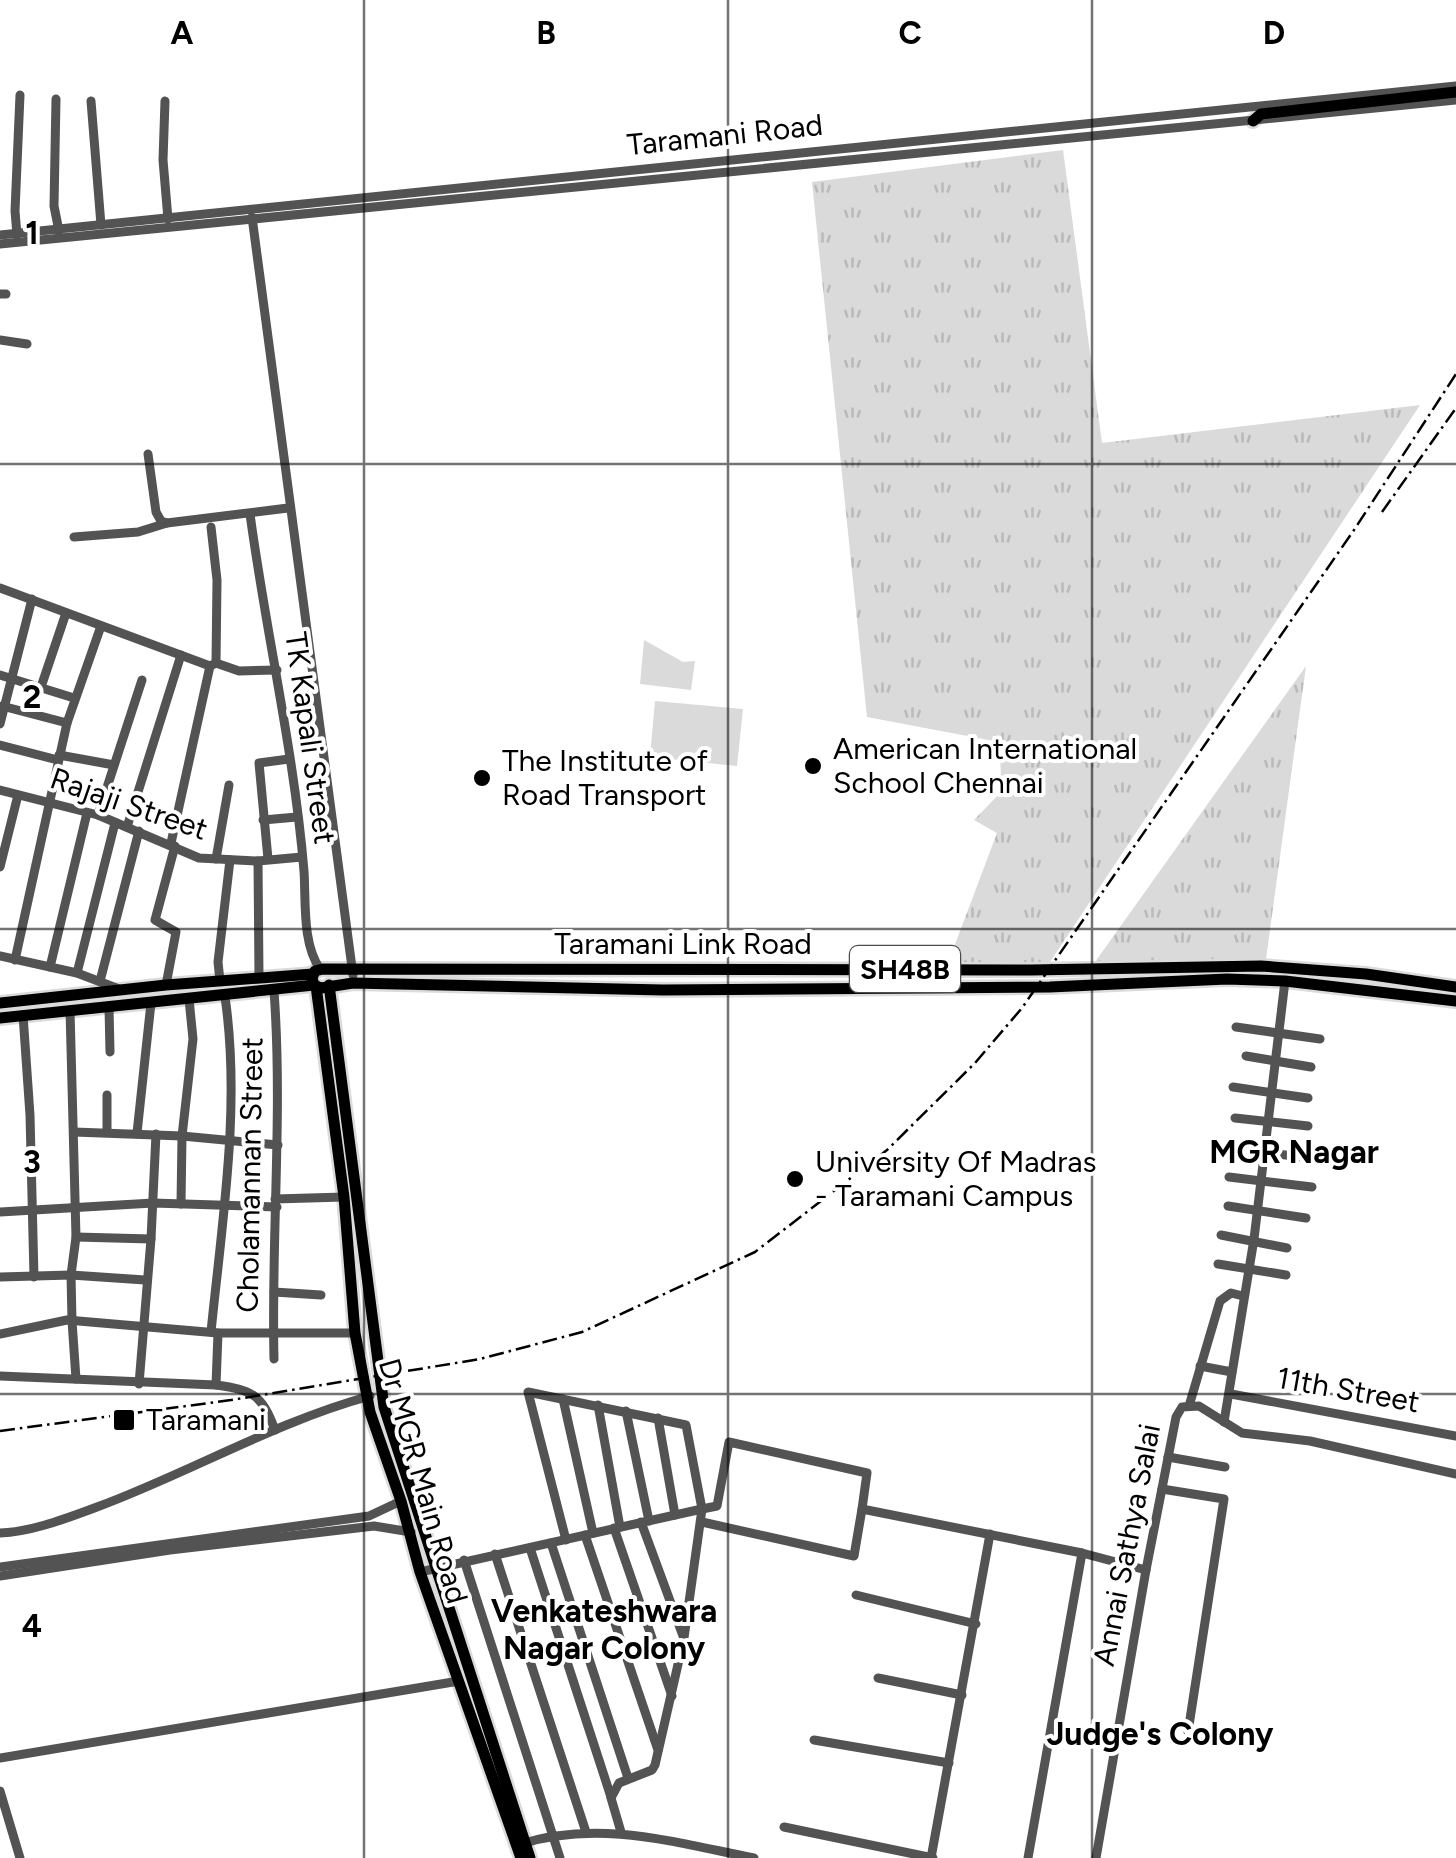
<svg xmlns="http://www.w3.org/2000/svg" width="1456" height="1858" font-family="Figtree,sans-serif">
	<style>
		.grass { fill: url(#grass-tufts) }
		.pitch { fill: #dadada }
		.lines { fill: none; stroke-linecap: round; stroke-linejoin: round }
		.major-casing { stroke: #dbdbdb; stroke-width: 16 }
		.minor { stroke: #535353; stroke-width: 9 }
		.major { stroke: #000; stroke-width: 11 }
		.rail { stroke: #000; stroke-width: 2.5; stroke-dasharray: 15 5 2.5 5; stroke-linecap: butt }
		.grid { fill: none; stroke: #000; stroke-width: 2.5; stroke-opacity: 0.55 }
		.poi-dot { fill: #000; stroke: #fff; stroke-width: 4 }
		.labels { text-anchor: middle; stroke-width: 8; stroke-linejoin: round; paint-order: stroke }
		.shield { fill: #fff; stroke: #4c4c4c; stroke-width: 2.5 }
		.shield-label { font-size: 28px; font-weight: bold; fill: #000 }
		.street-label { font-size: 30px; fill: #000; stroke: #fff }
		.poi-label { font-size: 30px; fill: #000; stroke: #fff; text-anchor: start }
		.neighbourhood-label { font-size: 32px; font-weight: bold; fill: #000; stroke: #fff }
		.grid-label { font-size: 32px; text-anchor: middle; font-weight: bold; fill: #000; stroke: #fff; stroke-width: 8; stroke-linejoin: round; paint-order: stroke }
	</style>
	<defs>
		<pattern id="grass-tufts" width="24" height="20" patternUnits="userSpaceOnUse" patternTransform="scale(2.5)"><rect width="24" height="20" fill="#dadada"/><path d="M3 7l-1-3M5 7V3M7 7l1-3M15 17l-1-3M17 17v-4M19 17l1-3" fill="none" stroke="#b9b9b9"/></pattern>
	</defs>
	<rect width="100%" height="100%" fill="#fff"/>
	<g class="grass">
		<polygon points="1063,150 1102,443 1420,405 1050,962 948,963 997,833 974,820 1002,791 999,742 867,717 812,182"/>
		<polygon points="1306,666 1266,959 1095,962"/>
	</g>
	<g class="pitch">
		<polygon points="644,640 683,662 695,661 691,690 640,684"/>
		<polygon points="655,701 743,709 737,766 650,757"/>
	</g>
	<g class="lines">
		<g class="major-casing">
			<g id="major">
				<polyline points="1253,121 1261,114 1456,92"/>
				<polyline points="329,985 384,1407 530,1858"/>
				<polyline points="316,986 344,1197 355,1333 370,1412 401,1501 420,1572 521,1858"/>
				<polyline points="1456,987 1366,974 1261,966 1031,970 323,969 315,971 312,978 314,985 321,988 353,983 663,990 1050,987 1227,979 1285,981 1456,1001"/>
				<polyline points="0,1003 166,985 313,974"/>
				<polyline points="0,1018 314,985"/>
			</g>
		</g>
		<g class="minor">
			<polyline points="56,99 54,206 59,231"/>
			<polyline points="91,101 101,225"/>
			<polyline points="165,101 163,160 168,219"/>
			<polyline points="252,217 353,975"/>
			<polyline points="0,235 1456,86"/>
			<polyline points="17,235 15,211 20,95"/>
			<polyline points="0,244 1456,100"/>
			<polyline points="0,294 6,294"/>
			<polyline points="0,340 27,344"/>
			<polyline points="148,454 156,512 161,521 167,523 288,508"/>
			<path d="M250,514C266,633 294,751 304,871C306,902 302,943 320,969"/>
			<polyline points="211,527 217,580 216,663"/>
			<polyline points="74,537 138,532 167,523"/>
			<polyline points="0,588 210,666 216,663 239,671 277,670"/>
			<polyline points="0,675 74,698"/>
			<polyline points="41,687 66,613"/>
			<polyline points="2,706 67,723"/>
			<polyline points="0,724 32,599"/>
			<polyline points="0,745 58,760"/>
			<polyline points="59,755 114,765"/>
			<polyline points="0,790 98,815 199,858 258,861 302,857"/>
			<polyline points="98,815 142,680"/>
			<polyline points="263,820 297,817"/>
			<polyline points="127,827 181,655"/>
			<polyline points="171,843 210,666"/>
			<polyline points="216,859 229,785"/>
			<polyline points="268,859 259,763 289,759"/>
			<polyline points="258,861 259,977"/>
			<polyline points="0,867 18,795"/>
			<polyline points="0,956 77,973 119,989"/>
			<polyline points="15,960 67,723 101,626"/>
			<polyline points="50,967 87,813"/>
			<polyline points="77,973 115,823"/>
			<polyline points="100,981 139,831"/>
			<polyline points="220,981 218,962 230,860"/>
			<polyline points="166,985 176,932 155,920 175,846"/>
			<path d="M274,991C283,1114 271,1236 274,1359"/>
			<polyline points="109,1007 110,1052"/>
			<polyline points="70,1010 76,1237 71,1275 72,1321 76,1379"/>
			<polyline points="23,1015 30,1115 34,1277"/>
			<polyline points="1236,1027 1320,1039"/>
			<polyline points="1246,1056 1311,1067"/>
			<polyline points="1233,1087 1308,1098"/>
			<polyline points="107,1095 107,1132"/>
			<polyline points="1235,1118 1308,1126"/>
			<polyline points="74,1132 182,1136 278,1145"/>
			<polyline points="137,1133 151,1003"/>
			<polyline points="1232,1149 1303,1157"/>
			<polyline points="1229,1177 1312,1187"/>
			<polyline points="275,1199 344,1197"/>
			<polyline points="181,1204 182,1136 193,1039 189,999"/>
			<polyline points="1228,1206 1306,1218"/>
			<polyline points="0,1212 153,1203 277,1207"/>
			<polyline points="1221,1235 1287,1248"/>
			<polyline points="76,1237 151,1239"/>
			<polyline points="1218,1264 1286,1275"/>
			<polyline points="0,1277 71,1275 145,1280"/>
			<polyline points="274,1292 321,1295"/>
			<path d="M211,1332C222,1222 241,1106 225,997"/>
			<polyline points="0,1334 67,1320 218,1333 355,1333"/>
			<polyline points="1200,1366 1232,1372"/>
			<path d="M0,1376L216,1385C252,1390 262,1394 275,1430"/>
			<polyline points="139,1384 151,1239 156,1134"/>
			<polyline points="216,1385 218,1333"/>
			<polyline points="1231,1394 1456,1436"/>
			<polyline points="563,1399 593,1533"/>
			<polyline points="598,1405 620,1527"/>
			<polyline points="1189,1406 1220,1301 1231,1293 1243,1296"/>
			<polyline points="626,1411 649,1521"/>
			<polyline points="658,1418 675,1515"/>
			<polyline points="1224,1422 1254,1239 1285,981"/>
			<polyline points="1168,1457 1225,1467"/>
			<polyline points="1162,1489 1224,1499 1188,1732"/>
			<polyline points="641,1522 683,1636"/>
			<polyline points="702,1522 854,1556 862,1509"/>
			<polyline points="614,1528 672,1696"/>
			<path d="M0,1533C32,1532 67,1518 97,1507C189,1473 275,1422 370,1396"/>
			<polyline points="585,1535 658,1750"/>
			<polyline points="566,1540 528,1392 686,1425 702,1509 717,1506 729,1442 867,1473 862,1509 1082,1553 1146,1570"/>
			<polyline points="551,1543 628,1778"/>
			<polyline points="530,1548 611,1797"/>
			<polyline points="495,1554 586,1832"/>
			<polyline points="464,1560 560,1858"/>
			<polyline points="0,1567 369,1516 401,1501"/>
			<polyline points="420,1572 702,1509 684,1638 655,1765 652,1770 619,1783 611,1798 621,1832"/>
			<polyline points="0,1576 170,1550 374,1526 411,1532"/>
			<polyline points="856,1595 976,1624"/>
			<polyline points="878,1678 962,1695"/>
			<polyline points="814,1740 949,1763"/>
			<polyline points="0,1758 459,1681"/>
			<polyline points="0,1791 20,1858"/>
			<polyline points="784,1827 933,1858"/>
			<path d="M521,1844C599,1819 677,1843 754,1858"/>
			<polyline points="931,1858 990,1534"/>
			<polyline points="1028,1858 1082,1553"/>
			<polyline points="1096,1858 1146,1570 1176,1417 1182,1407 1199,1406 1242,1433 1310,1441 1456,1474"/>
		</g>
		<use href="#major" class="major"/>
		<g class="rail">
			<polyline points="1382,512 1456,408"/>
			<polyline points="0,1431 231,1400 480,1359 582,1332 755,1252 887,1150 975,1063 1022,1008 1354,530 1456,374"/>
		</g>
	</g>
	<path class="grid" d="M364,0V1858M728,0V1858M1092,0V1858M0,464H1456M0,929H1456M0,1394H1456"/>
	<g class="poi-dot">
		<circle cx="813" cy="766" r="10"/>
		<circle cx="482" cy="778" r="10"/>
		<circle cx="795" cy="1179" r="10"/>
		<rect x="112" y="1408" width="24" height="24" rx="5"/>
	</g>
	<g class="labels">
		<rect class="shield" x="850" y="946" width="110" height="46" rx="8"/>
		<g class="shield-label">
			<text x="905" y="979">SH48B</text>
		</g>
		<g class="street-label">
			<text transform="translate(725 135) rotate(-6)" y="10">Taramani Road</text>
			<text transform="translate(310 738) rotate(82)" y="10">TK Kapali Street</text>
			<text transform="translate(129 804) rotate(19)" y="10">Rajaji Street</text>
			<text x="683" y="954">Taramani Link Road</text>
			<text transform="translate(250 1175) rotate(-89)" y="10">Cholamannan Street</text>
			<text transform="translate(1348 1390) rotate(10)" y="10">11th Street</text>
			<text transform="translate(423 1481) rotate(74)" y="10">Dr MGR Main Road</text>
			<text transform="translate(1127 1545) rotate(-79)" y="10">Annai Sathya Salai</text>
		</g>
		<g class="poi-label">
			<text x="833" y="759">American International<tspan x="833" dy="34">School Chennai</tspan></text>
			<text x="502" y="771">The Institute of<tspan x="502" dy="34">Road Transport</tspan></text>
			<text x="815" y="1172">University Of Madras<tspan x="815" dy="34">- Taramani Campus</tspan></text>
			<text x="146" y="1430">Taramani</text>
		</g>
		<g class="neighbourhood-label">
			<text x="1294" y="1163">MGR Nagar</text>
			<text x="604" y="1622">Venkateshwara<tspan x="604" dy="37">Nagar Colony</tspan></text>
			<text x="1160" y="1745">Judge's Colony</text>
		</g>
	</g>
	<g class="grid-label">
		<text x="182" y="44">A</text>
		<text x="546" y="44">B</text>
		<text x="910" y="44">C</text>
		<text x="1274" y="44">D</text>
		<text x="32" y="244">1</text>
		<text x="32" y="708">2</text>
		<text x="32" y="1173">3</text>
		<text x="32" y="1637">4</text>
	</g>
</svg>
